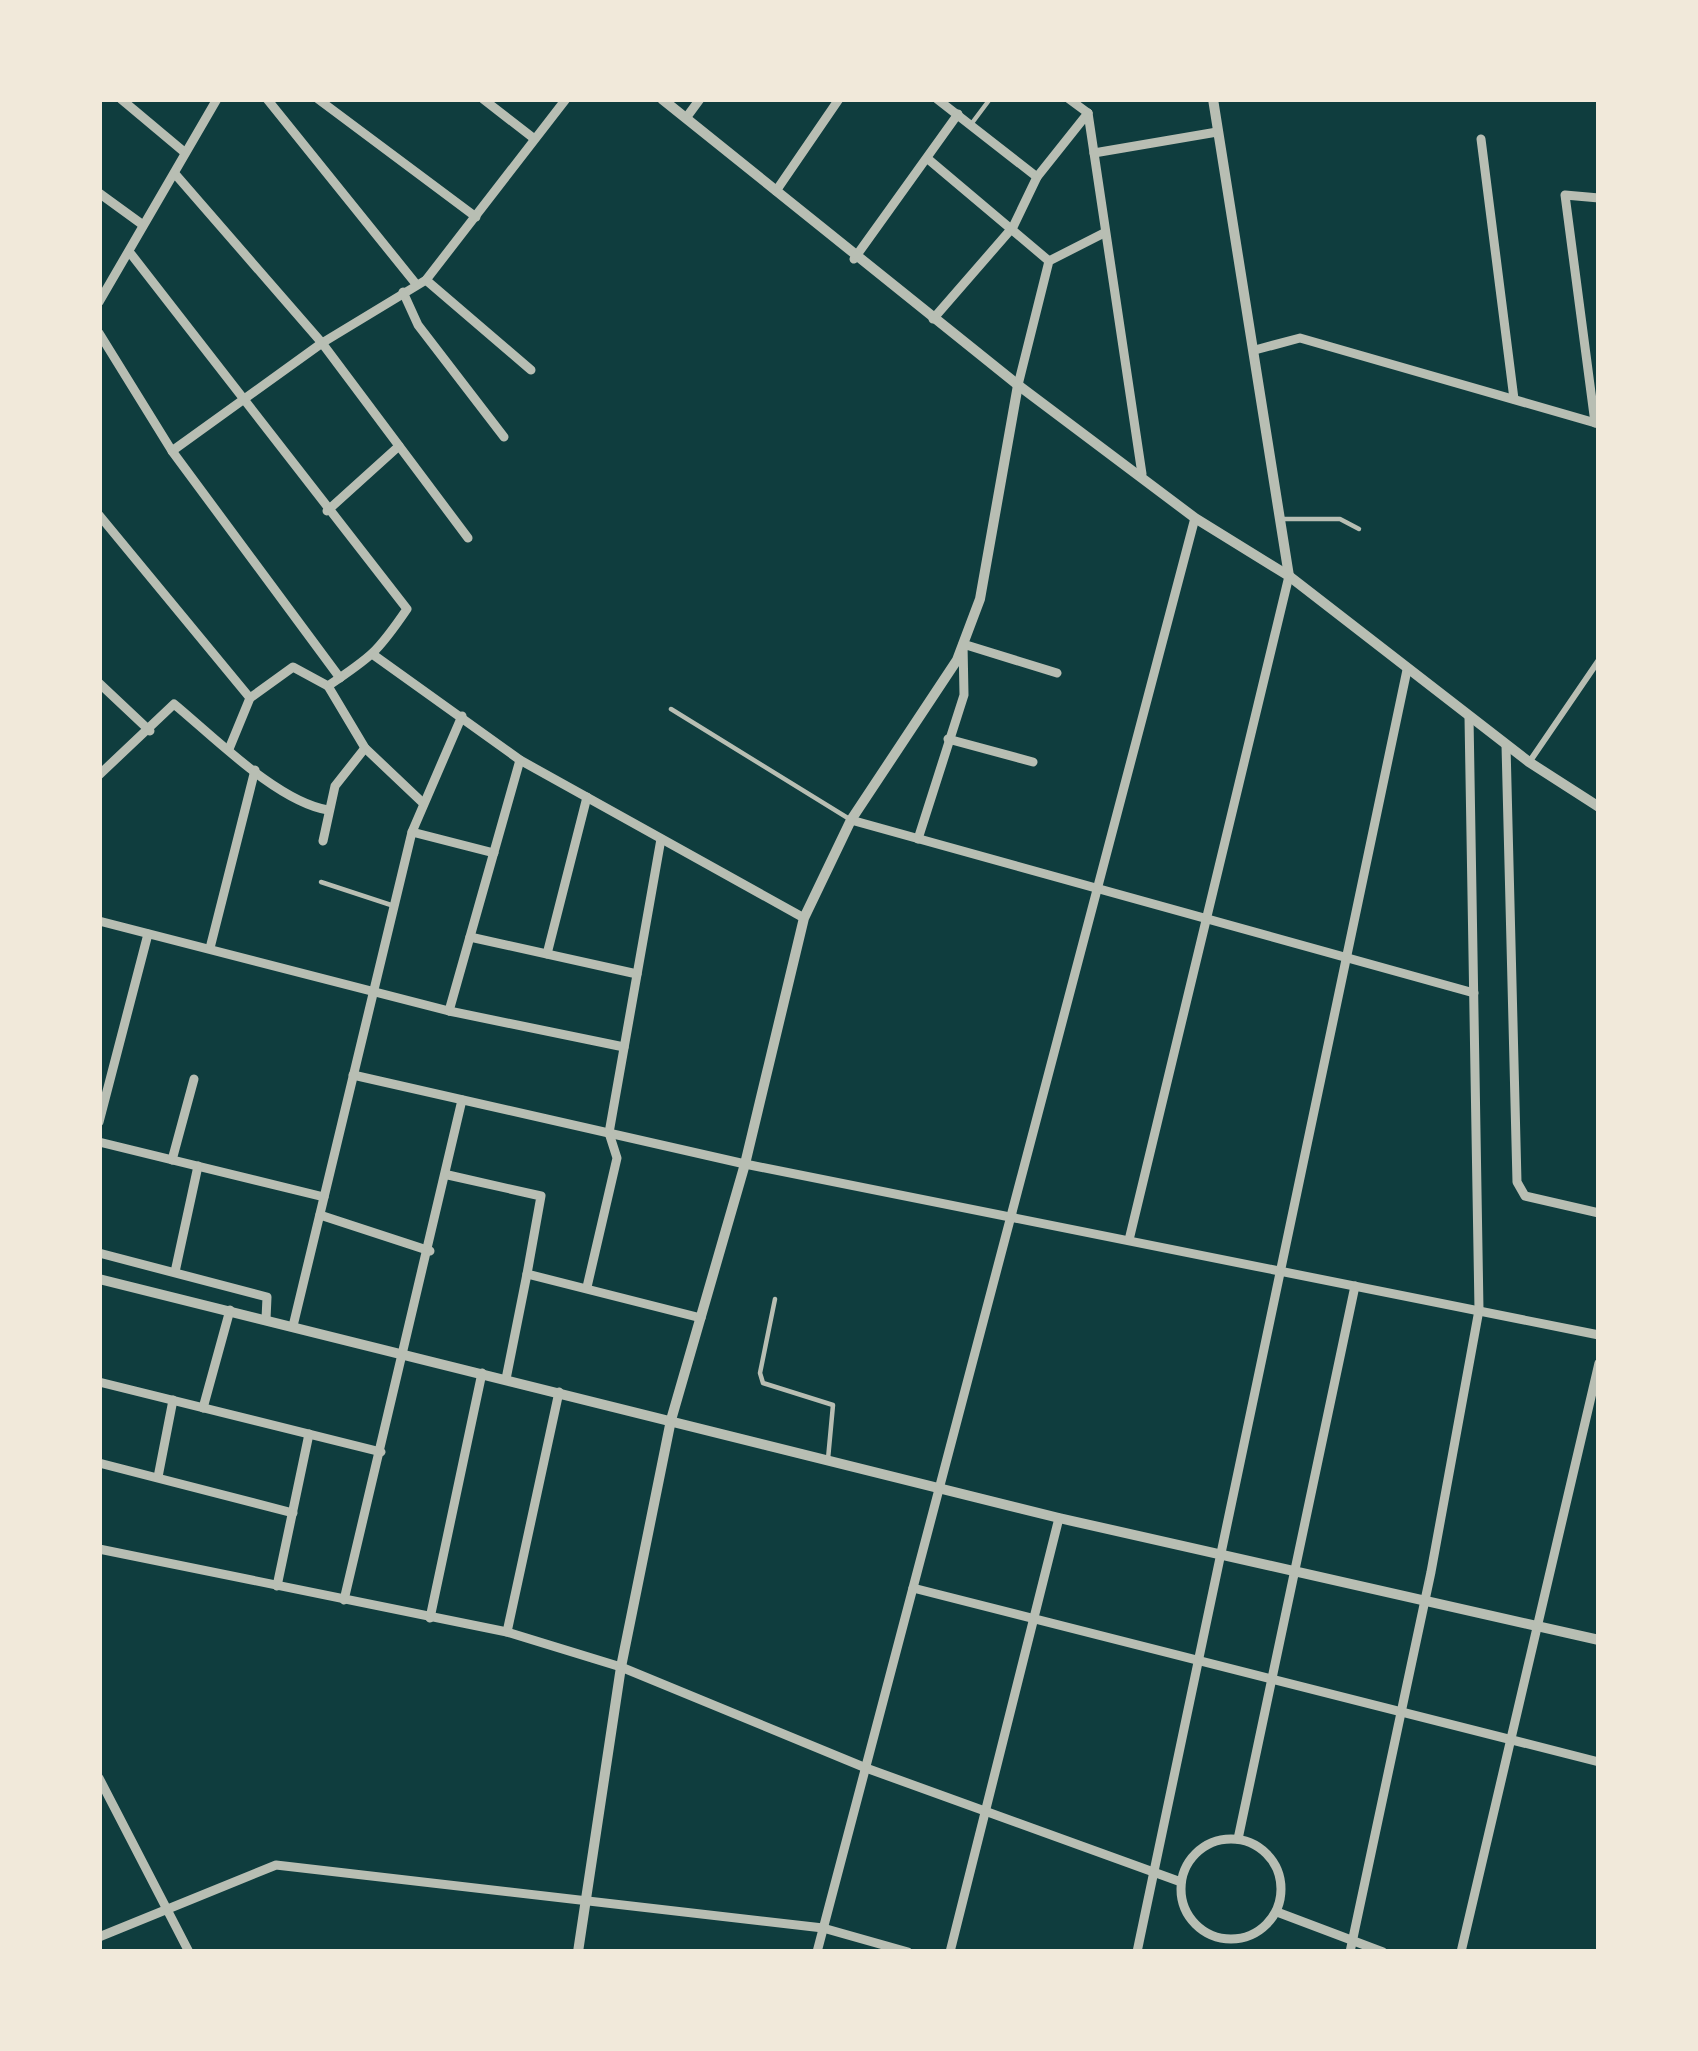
<svg xmlns="http://www.w3.org/2000/svg" width="1698" height="2051" font-family="'Exo 2',sans-serif">
	<style>
		.lines { fill: none; stroke-linecap: round; stroke-linejoin: round }
		.service { stroke: #b8beb3; stroke-width: 4.5 }
		.pedestrian { stroke: #b8beb3; stroke-width: 6 }
		.minor { stroke: #b8beb3; stroke-width: 9 }
		.tertiary { stroke: #b8beb3; stroke-width: 10 }
	</style>
	<rect width="100%" height="100%" fill="#0f3d3e"/>
	<g class="lines">
		<g class="service">
			<polyline points="972,123 990,99"/>
			<polyline points="1281,519 1340,519 1359,529"/>
			<polyline points="671,709 851,820"/>
			<polyline points="321,882 391,905"/>
			<polyline points="775,1299 760,1373 763,1383 833,1405 828,1459"/>
		</g>
		<polyline class="pedestrian" points="1530,761 1599,660"/>
		<g class="minor">
			<polyline points="121,99 183,151"/>
			<polyline points="267,99 416,284"/>
			<polyline points="318,99 476,217"/>
			<polyline points="483,99 532,137"/>
			<polyline points="937,99 1037,177"/>
			<polyline points="1069,99 1088,113"/>
			<polyline points="1088,113 1094,153 1217,132"/>
			<polyline points="686,118 700,99"/>
			<polyline points="1481,139 1514,399"/>
			<polyline points="1094,153 1142,474"/>
			<polyline points="928,159 1049,261"/>
			<polyline points="176,175 322,343 468,538"/>
			<polyline points="776,191 839,99"/>
			<polyline points="99,193 143,225"/>
			<path d="M131,254L407,609C377,653 371,657 328,686L293,667L250,698L229,749"/>
			<polyline points="854,259 958,114"/>
			<polyline points="426,280 531,370"/>
			<polyline points="403,292 418,325 504,437"/>
			<polyline points="99,302 217,99"/>
			<polyline points="933,319 1013,227 1037,177 1088,113"/>
			<polyline points="99,333 172,451 340,678"/>
			<polyline points="1255,350 1300,338 1599,424"/>
			<polyline points="1018,385 1049,261 1104,233"/>
			<polyline points="1595,423 1565,195 1599,198"/>
			<polyline points="172,451 322,343 426,280 566,99"/>
			<polyline points="327,511 399,446"/>
			<polyline points="99,515 250,698"/>
			<polyline points="375,656 520,760 804,918"/>
			<polyline points="99,683 150,731"/>
			<polyline points="328,686 365,748 423,803"/>
			<polyline points="948,739 1033,762"/>
			<polyline points="1506,745 1517,1182 1525,1196 1599,1213"/>
			<path d="M99,775L174,704C214,737 278,802 328,810"/>
			<polyline points="851,820 1474,993"/>
			<polyline points="412,832 494,853"/>
			<polyline points="918,839 964,695 963,644 1057,673"/>
			<polyline points="323,841 335,786 365,748"/>
			<polyline points="99,921 449,1011 624,1047"/>
			<polyline points="470,937 637,974"/>
			<polyline points="210,948 255,770"/>
			<polyline points="547,954 587,797"/>
			<polyline points="449,1011 520,760"/>
			<polyline points="353,1075 745,1164 1599,1335"/>
			<polyline points="99,1122 148,934"/>
			<polyline points="99,1142 324,1197"/>
			<polyline points="172,1160 194,1079"/>
			<polyline points="448,1175 541,1196 527,1274 701,1318"/>
			<polyline points="320,1215 430,1251"/>
			<polyline points="1129,1240 1289,576"/>
			<polyline points="99,1253 267,1297 266,1319"/>
			<polyline points="175,1272 198,1166"/>
			<polyline points="587,1287 617,1158 609,1133 661,839"/>
			<polyline points="293,1326 412,832 462,716"/>
			<polyline points="506,1379 527,1274"/>
			<polyline points="99,1382 381,1452"/>
			<polyline points="203,1408 230,1310"/>
			<polyline points="99,1463 293,1513"/>
			<polyline points="158,1477 173,1400"/>
			<polyline points="99,1549 507,1632 621,1667 866,1768 1181,1882"/>
			<polyline points="277,1586 309,1434"/>
			<polyline points="913,1588 1599,1762"/>
			<polyline points="344,1600 462,1100"/>
			<polyline points="430,1618 482,1373"/>
			<polyline points="507,1632 559,1392"/>
			<polyline points="99,1778 189,1952"/>
			<circle cx="1231" cy="1889" r="50"/>
			<polyline points="1238,1839 1355,1286"/>
			<polyline points="1277,1912 1383,1952"/>
			<polyline points="99,1937 276,1865 823,1928 908,1952"/>
			<polyline points="817,1952 1195,518"/>
			<polyline points="950,1952 1059,1518"/>
			<polyline points="1137,1952 1407,670"/>
			<polyline points="1350,1952 1431,1572 1479,1310 1469,717"/>
			<polyline points="1461,1952 1599,1363"/>
		</g>
		<g class="tertiary">
			<polyline points="662,99 1018,385 1195,518 1289,576 1529,762 1599,807"/>
			<polyline points="1213,99 1289,576"/>
			<polyline points="99,1279 1059,1518 1599,1640"/>
			<polyline points="578,1952 621,1667 671,1420 745,1164 804,918 851,820 957,660 980,599 1018,385"/>
		</g>
	</g>
	<rect width="1698" height="2051" fill="none" stroke="#f1e9da" stroke-width="204"/>
</svg>
